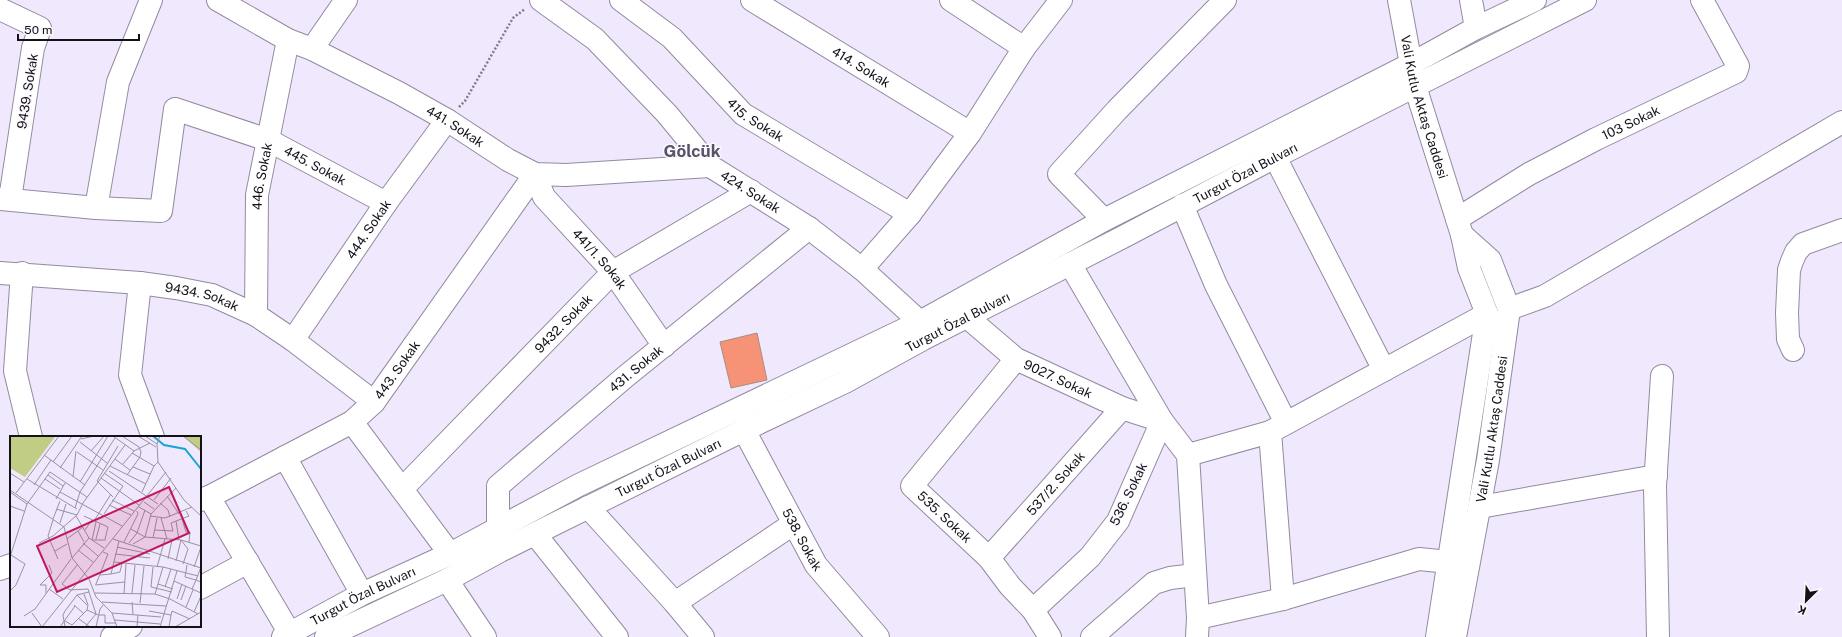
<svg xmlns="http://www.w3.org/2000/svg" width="1842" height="637" font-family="'Public Sans',sans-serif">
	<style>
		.building { fill: #f69377; stroke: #a78c84 }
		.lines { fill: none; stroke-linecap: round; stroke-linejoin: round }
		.minor-casing { stroke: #938aa0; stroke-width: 24 }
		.path { stroke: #807b89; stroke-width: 2.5; stroke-dasharray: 2 2; stroke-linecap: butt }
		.minor { stroke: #fff; stroke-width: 22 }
		.labels { text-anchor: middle; stroke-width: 3; stroke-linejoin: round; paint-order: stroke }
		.street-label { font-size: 13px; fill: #141119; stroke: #fbf9fe }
		.district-label { font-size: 17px; font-weight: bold; fill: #595165; stroke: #fbf9fe }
		.inset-river { fill: none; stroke: #16a6d4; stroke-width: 2 }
		.inset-road { fill: none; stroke: #9892a1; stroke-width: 1 }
		.view { fill: #c2185b; fill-opacity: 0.15; stroke: #c2185b; stroke-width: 2 }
		.inset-edge { fill: none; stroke: #141119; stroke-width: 2 }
	</style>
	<rect width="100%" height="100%" fill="#f0e8fc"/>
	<polygon class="building" points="757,333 767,380 731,388 720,342"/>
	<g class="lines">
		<g class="minor-casing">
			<g id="minor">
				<path id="s1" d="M218,0L288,40L312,49L399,93L447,120L508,160L535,174L566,175L710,166"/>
				<path id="s2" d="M541,0L595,39L667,114L710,166L809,228L862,269L920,322"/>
				<path id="s3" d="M621,0L672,38L743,114L910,214"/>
				<path id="s4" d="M752,0L970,133"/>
				<polyline points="951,0 1024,48"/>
				<path id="s5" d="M1399,0L1415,86L1462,235L1469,268L1487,314L1437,637"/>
				<polyline points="1471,0 1476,28"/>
				<polyline points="0,9 40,28 33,48 10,199"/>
				<polyline points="312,49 346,0"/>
				<polyline points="1275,157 1384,370"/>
				<path id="s6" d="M535,174L544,197L613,272L664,346"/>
				<path id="s7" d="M0,199L96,208L161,211L175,109L268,140L386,203"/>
				<polyline points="1182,205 1216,285 1286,423"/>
				<polyline points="96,208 118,82 151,0"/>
				<path id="s8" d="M1457,219L1529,174L1596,139L1736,72L1738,66L1702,0"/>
				<polyline points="1104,220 1059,174 1117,110 1225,0"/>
				<polyline points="1070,264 1162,421 1188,455 1270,432 1487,314"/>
				<polyline points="862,269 910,214 970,133 1024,48 1061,0"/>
				<path id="s9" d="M0,273L140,283L176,288L212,295L256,315L293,340L374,402"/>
				<polyline points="22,273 15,371 31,437"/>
				<polyline points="140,283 130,375 153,437"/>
				<polyline points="1509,309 1545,296 1842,122"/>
				<path id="s10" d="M256,315L257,195L288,40"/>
				<path id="s11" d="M967,317L1016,359L1122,408L1162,421L1118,521L1090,557L1033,610"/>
				<path id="s12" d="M293,340L386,203L447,120"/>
				<polyline points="1793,350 1788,339 1787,313 1789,270 1792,261 1796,252 1803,244 1842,230"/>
				<path id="s13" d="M1016,359L912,486L989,558L1010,586L1033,610L1050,637"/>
				<polyline points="352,422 450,554"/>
				<path id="s14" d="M744,430L816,565L878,637"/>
				<polyline points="1270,432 1283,599"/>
				<polyline points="1188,455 1198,618 1197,637"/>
				<polyline points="285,457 362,594"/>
				<path id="s15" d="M402,489L613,272L751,191"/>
				<polyline points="209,497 292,637"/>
				<path id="s16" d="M200,500L209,497L352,422L374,402L535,174"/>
				<polyline points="588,507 675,603 703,637"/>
				<polyline points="1480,507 1656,476"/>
				<path id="s17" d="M498,529V486L625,377L809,228"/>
				<polyline points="535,534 617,637"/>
				<path id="s18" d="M989,558L1122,408"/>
				<polyline points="0,569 11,565"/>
				<polyline points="447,580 485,637"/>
				<polyline points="200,588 248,562"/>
				<polyline points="675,603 793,524"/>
				<polyline points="1198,618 1283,599 1419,559 1449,562"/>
				<polyline points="112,637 131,626"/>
				<path id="s19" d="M283,637L362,594L450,554L579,485L920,322L1104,220L1411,64L1476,28L1535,0"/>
				<path id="s20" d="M326,637L447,580L500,551L744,430L845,382L923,339L1123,237L1275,157L1585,0"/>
				<polyline points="1092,637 1154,583 1170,578 1195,575"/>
				<path id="s21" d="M1455,637L1488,460L1509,309L1490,260L1462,235"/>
				<polyline points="1658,637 1655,486 1662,376"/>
			</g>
		</g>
		<polyline class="path" points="459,107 465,101 513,18 525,9"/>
		<use href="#minor" class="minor"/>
	</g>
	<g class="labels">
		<g class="street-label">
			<text dy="5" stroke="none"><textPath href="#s4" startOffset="128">414. Sokak</textPath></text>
			<text transform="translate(27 91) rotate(-81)" y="5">9439. Sokak</text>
			<text dy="5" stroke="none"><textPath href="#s5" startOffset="110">Vali Kutlu Aktaş Caddesi</textPath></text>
			<text dy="5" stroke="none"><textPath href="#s3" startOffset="181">415. Sokak</textPath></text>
			<text dy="5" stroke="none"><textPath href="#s8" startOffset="199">103 Sokak</textPath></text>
			<text dy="5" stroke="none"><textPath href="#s1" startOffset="269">441. Sokak</textPath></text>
			<text dy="5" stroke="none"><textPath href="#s7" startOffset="416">445. Sokak</textPath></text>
			<text dy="5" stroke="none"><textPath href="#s20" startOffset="1030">Turgut Özal Bulvarı</textPath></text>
			<text dy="5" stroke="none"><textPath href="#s10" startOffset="139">446. Sokak</textPath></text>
			<text dy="5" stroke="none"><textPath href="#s2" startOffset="286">424. Sokak</textPath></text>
			<text dy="5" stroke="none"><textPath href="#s12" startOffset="134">444. Sokak</textPath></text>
			<text dy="5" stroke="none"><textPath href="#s6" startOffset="108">441/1. Sokak</textPath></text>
			<text dy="5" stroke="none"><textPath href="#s9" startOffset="204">9434. Sokak</textPath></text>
			<text dy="5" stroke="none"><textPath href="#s20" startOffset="706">Turgut Özal Bulvarı</textPath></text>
			<text dy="5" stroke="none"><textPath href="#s15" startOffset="231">9432. Sokak</textPath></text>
			<text dy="5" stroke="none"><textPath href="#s17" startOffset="224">431. Sokak</textPath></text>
			<text dy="5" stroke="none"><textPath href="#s16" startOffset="240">443. Sokak</textPath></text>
			<text dy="5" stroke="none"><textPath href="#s11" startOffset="111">9027. Sokak</textPath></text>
			<text dy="5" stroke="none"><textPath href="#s21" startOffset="211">Vali Kutlu Aktaş Caddesi</textPath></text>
			<text dy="5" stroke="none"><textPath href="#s20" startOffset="382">Turgut Özal Bulvarı</textPath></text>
			<text dy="5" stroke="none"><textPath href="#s18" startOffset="100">537/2. Sokak</textPath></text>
			<text transform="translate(1128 494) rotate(-64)" y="5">536. Sokak</text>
			<text dy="5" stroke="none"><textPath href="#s13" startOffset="209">535. Sokak</textPath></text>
			<text dy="5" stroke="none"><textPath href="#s14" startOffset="124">538. Sokak</textPath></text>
			<text dy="5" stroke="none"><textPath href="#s19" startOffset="90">Turgut Özal Bulvarı</textPath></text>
		</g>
		<g class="district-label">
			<text x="692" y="157">Gölcük</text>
		</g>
	</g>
	<g transform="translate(10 436)">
		<rect width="191" height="191" fill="#f0e8fc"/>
		<path d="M0,0H41L45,1L15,41L0,32ZM173,0H191V16Z" fill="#c1cd84"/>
		<path class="inset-river" d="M143,0L154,9L175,13L191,33"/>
		<path class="inset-road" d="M103,0L124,15M112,0L129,11L131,16L130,21L117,39M128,0L146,11M135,0L147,8M150,0L147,8L148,26L174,64L191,80M173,0L191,14M71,3L84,0M70,6L97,27M81,15L94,0M67,16L93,34M122,17L144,30L148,26M34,19L75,49M105,23L120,34M43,26L62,0M112,29L124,15L140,7M100,30L136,48M123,31L140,38M50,32L72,0M99,35L148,68M0,37L14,46M38,39L53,50M63,41L66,15M91,42L129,69M17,43L67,73M35,43L50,53M70,46L98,0M24,49L41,24M0,54L54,91L62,122L79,143L86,161L102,177L107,191M0,56L17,68M50,56L112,90M132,56L144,30M6,57L49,0M157,60L169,78M103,61L87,45L108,10M46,63L55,47M102,64L124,75M144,64L161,42M134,66L144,73M150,67L158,74L160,81M99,69L121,79M0,70L14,75M129,71L141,78M65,72L70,56L105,2M46,73L67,79M94,78L113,50L94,37M66,80L79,102M74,80L98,91L95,103M140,80L155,82L182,71M151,82L157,103M43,83L50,65M172,83L176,96H180L179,106M43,84L38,100L48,123M84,85L101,58M166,85L169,104M86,86L82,104H96M50,87L56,68M121,93L135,101L141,78L166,52M75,94L82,84M145,94L163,95L161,87L179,80L176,75M68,95L74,106M143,102L147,82M57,103L73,91M86,103L90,88M103,103L191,132M114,106L128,78L127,75M29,107L43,100L67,79L73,67L115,9M73,107L88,120M119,107L127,97L135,74M123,108L135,101L171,104L191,110M107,111L140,118M68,114L83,126M45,115L57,108M105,118L140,122M0,121L17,68L40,36L77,61M62,122L79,102L94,112M158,123L162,104M166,125L171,104L178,113L173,128M104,126L153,131L188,140M68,128L52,148L60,154L78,153L86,178M177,129L175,141L186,144L191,131M143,131L141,151L162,156M147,131L155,103M184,131L191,111M101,138L110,136L112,127M90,139L101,138L109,105M164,145L191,157M86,148L98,118L93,116M148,148L163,153M85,149L115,146M155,151L161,133M39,153L53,163M182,153L186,144L191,146M0,155L6,149L15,128L1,119M36,157V149H30L42,137L39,129M85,157L145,158L160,163L188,178M122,157L125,129M74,158L78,169L77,174M114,158L116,128M145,158L153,131M67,159L77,169M167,163L172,148M171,164L176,150M92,166L156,170M122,166L123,178M130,167L134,130M64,169L73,177M176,171L183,154M139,175L161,179M184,176L191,160M22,177L32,191M102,177L151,181M89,179H95V187H106M161,179L162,175L180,183M14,180L25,173L61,123M69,183L80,191M105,184L150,188M55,185L62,189L77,174L88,179M32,191L156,36M50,191L65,170M55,191L53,179L55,175L67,159L79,156M75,191L86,178M86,191L90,173L94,168M127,191L128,179M150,191L167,135M159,191L161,179M165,191L191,176"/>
		<path class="view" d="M159,51L179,97L47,156L27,110Z"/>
		<rect width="191" height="191" class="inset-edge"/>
	</g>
	<g transform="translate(1806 601) rotate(204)" stroke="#fbf9fe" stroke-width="3" paint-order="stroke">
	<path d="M0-3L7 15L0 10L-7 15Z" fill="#141119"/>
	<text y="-6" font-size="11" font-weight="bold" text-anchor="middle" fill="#141119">K</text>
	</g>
	<path d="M18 34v6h121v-6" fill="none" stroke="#141119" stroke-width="2"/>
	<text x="24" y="34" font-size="12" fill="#141119" stroke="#fbf9fe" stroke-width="3" paint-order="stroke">50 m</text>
</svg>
